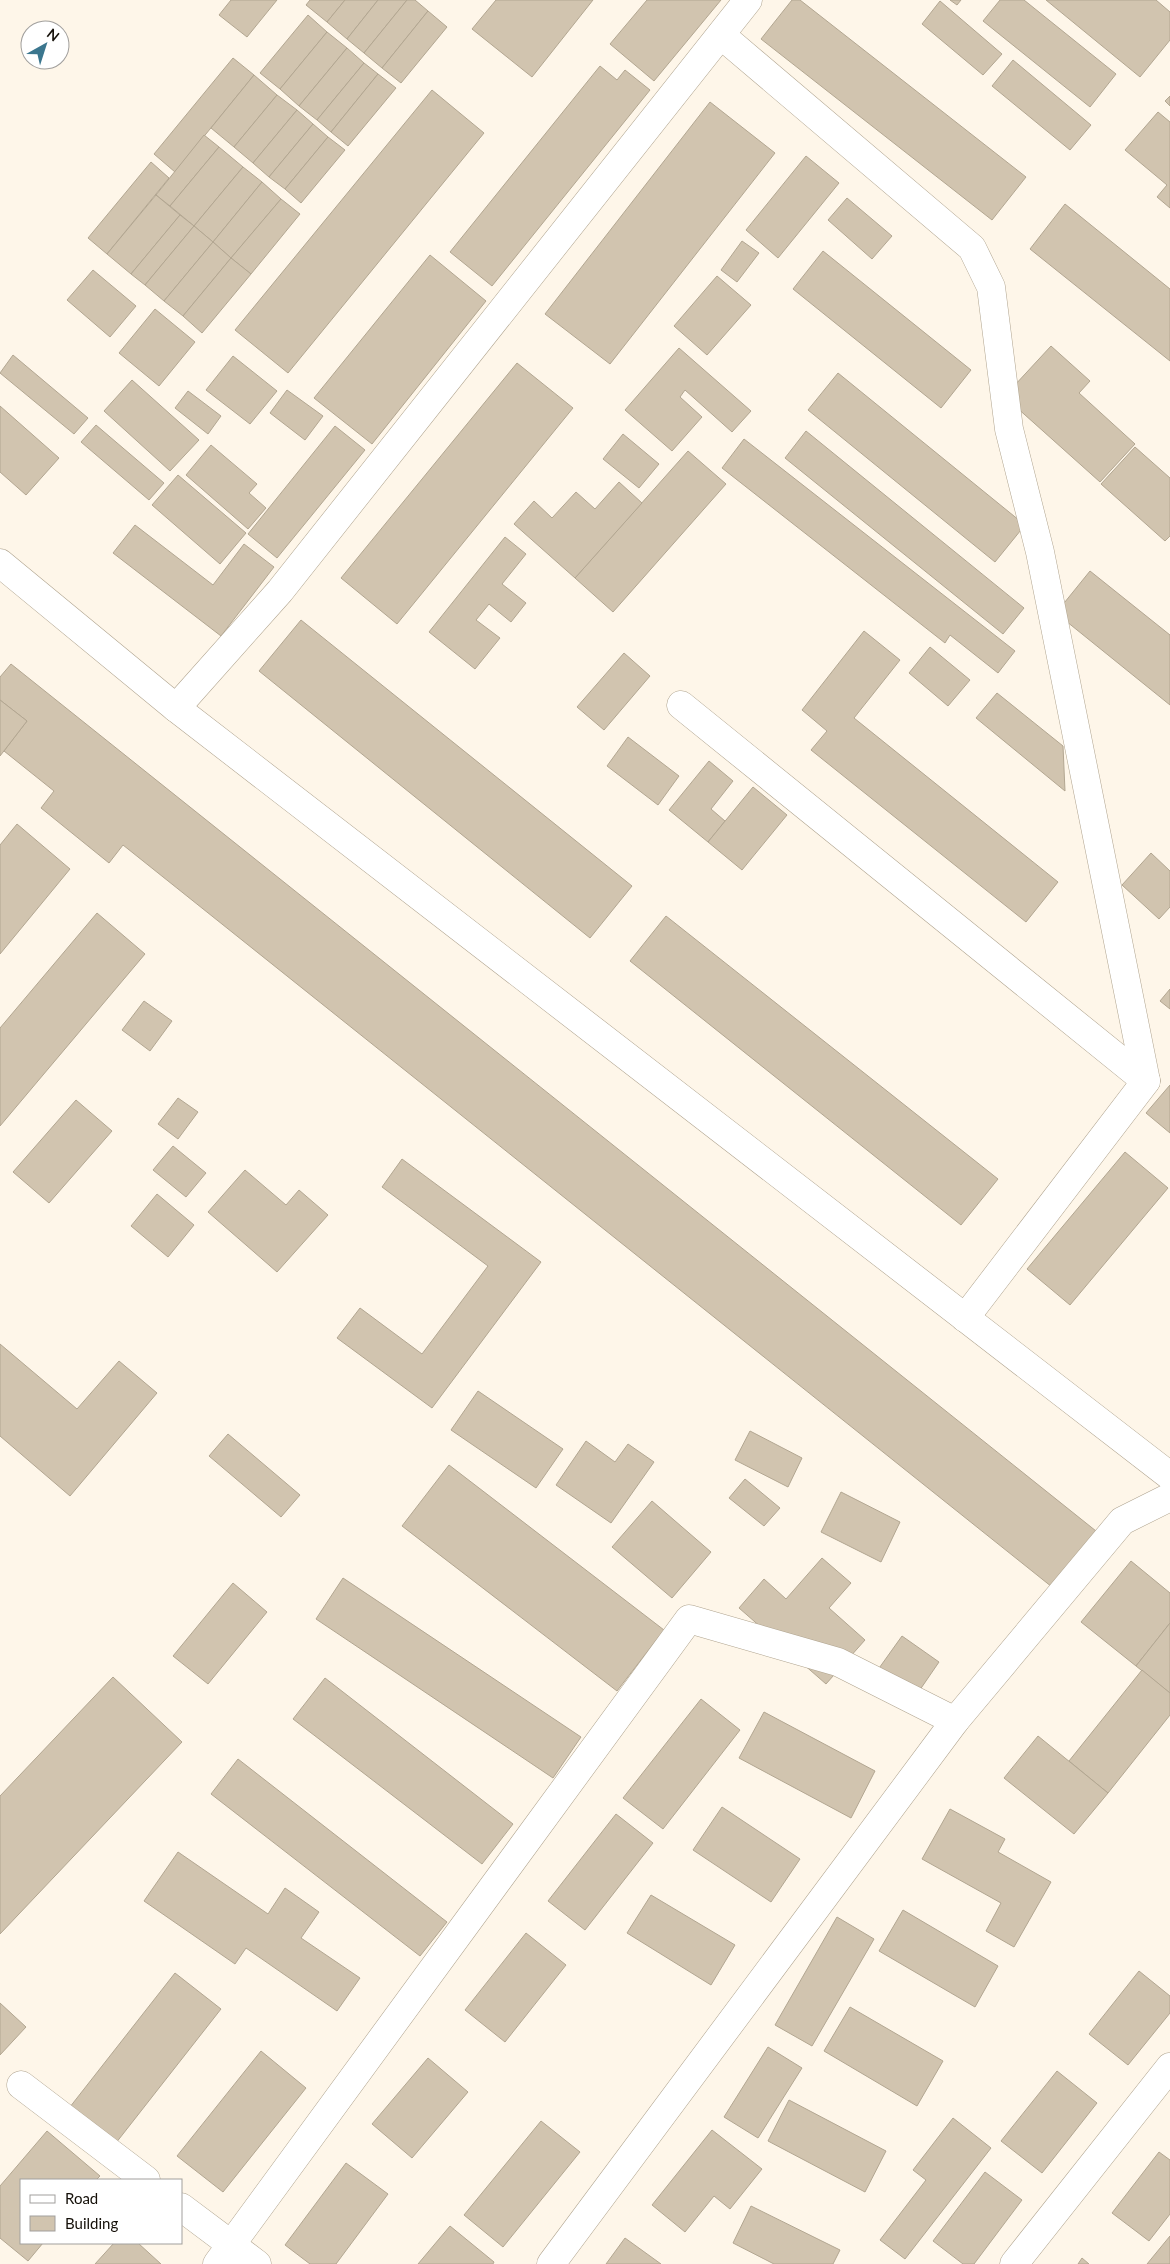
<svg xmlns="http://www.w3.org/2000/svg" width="1170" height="2264" font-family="Lato,sans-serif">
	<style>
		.building { fill: #d1c4af; stroke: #b2a691 }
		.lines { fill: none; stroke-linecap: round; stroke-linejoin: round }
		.minor-casing { stroke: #afa38e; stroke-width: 29 }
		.minor { stroke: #fff; stroke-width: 28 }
	</style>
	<rect width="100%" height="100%" fill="#fef6e9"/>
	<g class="building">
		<polygon points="231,0 277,0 247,37 219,15"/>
		<polygon points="310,0 345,0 327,22 306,5"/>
		<polygon points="345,0 378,0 347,39 327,22"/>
		<polygon points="378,0 407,0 364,53 347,39"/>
		<polygon points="407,0 415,0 428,11 382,68 364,53"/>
		<polygon points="496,0 593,0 532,77 472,29"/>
		<polygon points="647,0 721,0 654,81 610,44"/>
		<polygon points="792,0 800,0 1026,177 992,220 761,39"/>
		<polygon points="950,0 961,0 957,5"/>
		<polygon points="1000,0 1024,0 1116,74 1090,107 983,21"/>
		<polygon points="1046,0 1156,0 1170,12 1170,40 1140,77"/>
		<polygon points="940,1 1002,54 983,75 922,24"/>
		<polygon points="428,11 447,27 401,83 382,68"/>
		<polygon points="308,15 327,32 280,89 260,73"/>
		<polygon points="327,32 347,48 299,106 280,89"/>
		<polygon points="347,48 364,63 317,120 299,106"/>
		<polygon points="233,58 254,75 175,172 154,154"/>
		<polygon points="1013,60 1091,125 1070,150 992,86"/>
		<polygon points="364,63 378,74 331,132 317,120"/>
		<polygon points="600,66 617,80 625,70 650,90 492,286 450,252"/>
		<polygon points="378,74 396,88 348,146 331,132"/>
		<polygon points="254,75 277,95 234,147 211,128"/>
		<polygon points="432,90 484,133 288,373 235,330"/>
		<polygon points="277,95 297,110 253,163 234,147"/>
		<polygon points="1170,96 1170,106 1165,101"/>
		<polygon points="710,102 775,153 610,364 545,314"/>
		<polygon points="297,110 313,124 269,177 253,163"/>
		<polygon points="1158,112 1170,122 1170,208 1157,197 1167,185 1125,150"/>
		<polygon points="313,124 328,137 285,189 269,177"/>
		<polygon points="204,135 219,147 170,206 156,195"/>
		<polygon points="328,137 345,150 301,203 285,189"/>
		<polygon points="219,147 243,167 194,226 170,206"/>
		<polygon points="806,156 839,183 778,258 746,230"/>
		<polygon points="151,162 169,178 107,254 88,238"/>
		<polygon points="243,167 262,182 213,242 194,226"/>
		<polygon points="262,182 281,199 231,258 213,242"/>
		<polygon points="156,195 180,215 131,274 107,254"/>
		<polygon points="847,198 892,236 872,259 828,220"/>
		<polygon points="281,199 300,214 251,274 231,258"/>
		<polygon points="1065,204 1170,289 1170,361 1030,249"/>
		<polygon points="180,215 194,226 145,285 131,274"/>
		<polygon points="194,226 213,242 164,301 145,285"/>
		<polygon points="742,241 759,253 737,282 721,270"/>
		<polygon points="213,242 231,258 183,316 164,301"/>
		<polygon points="823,251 971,370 941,408 793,289"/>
		<polygon points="430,255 486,301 372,444 314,398"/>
		<polygon points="231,258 251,274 202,333 183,316"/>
		<polygon points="93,270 136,306 110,337 67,300"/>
		<polygon points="717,276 751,305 707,355 674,326"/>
		<polygon points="155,309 195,342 159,386 119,353"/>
		<polygon points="1051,346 1090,381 1079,393 1135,444 1100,482 1015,406 1014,386"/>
		<polygon points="679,348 751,411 732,432 685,390 680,397 702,417 672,451 625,410"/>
		<polygon points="13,355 88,418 74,434 0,373"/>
		<polygon points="233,356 277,391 250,424 206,390"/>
		<polygon points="517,363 573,408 397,624 341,578"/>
		<polygon points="838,373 1025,525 995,562 808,410"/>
		<polygon points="132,380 199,440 170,471 104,411"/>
		<polygon points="287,390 323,416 305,440 270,413"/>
		<polygon points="188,391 221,416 208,434 175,408"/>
		<polygon points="0,406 59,458 26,495 0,472"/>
		<polygon points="96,425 164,483 149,500 81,442"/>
		<polygon points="335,426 365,450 277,558 248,534"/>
		<polygon points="806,431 1024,608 1003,634 785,458"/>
		<polygon points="623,434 659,464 639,488 603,459"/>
		<polygon points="744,439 1015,651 998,673 950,635 945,643 722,468"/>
		<polygon points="211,445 257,484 249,493 266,508 248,529 186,475"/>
		<polygon points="1135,447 1170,478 1170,536 1165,541 1101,484"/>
		<polygon points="688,451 726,484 613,612 575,578"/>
		<polygon points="178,475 246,533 220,564 152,505"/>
		<polygon points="619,482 642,503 575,578 514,524 534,501 552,518 576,492 595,509"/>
		<polygon points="135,525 213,585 244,544 274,567 221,636 113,553"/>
		<polygon points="505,537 526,554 502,584 526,603 511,622 489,604 476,620 500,638 475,669 429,632"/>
		<polygon points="1090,571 1170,635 1170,705 1056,613"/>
		<polygon points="301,620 632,886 590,938 259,671"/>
		<polygon points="864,631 900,660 854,718 1058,882 1026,922 811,750 827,731 802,710"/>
		<polygon points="930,647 970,680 948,706 909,673"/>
		<polygon points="624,653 650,676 604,730 577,707"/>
		<polygon points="11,664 1096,1531 1052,1587 123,845 109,863 41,808 54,791 4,751 27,721 0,700 0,677"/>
		<polygon points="997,693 1063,746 1065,791 976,718"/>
		<polygon points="0,700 27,721 0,756"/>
		<polygon points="628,737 679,776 658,805 607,766"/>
		<polygon points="709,761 733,781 711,809 725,821 708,842 669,810"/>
		<polygon points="753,787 787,815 742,870 708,842"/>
		<polygon points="17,824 70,869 0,954 0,845"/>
		<polygon points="1151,853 1170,871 1170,907 1159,919 1122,885"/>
		<polygon points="97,913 145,954 0,1126 0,1028"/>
		<polygon points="666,916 998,1179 961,1225 630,961"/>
		<polygon points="1170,989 1170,1009 1160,1001"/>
		<polygon points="144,1001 172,1021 150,1051 122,1030"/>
		<polygon points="1170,1085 1170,1133 1146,1113"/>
		<polygon points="178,1098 198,1112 178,1139 158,1124"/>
		<polygon points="76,1100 112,1131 49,1203 13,1172"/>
		<polygon points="173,1146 206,1173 186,1197 153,1170"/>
		<polygon points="1125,1152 1168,1188 1070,1305 1027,1269"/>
		<polygon points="402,1159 541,1262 432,1408 337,1338 360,1308 422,1354 488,1266 382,1187"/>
		<polygon points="245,1170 286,1205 299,1190 328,1215 277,1272 208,1212"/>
		<polygon points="157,1194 194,1225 168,1257 131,1226"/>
		<polygon points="0,1344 77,1409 119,1361 157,1393 70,1496 0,1436"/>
		<polygon points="478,1391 563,1449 536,1488 451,1430"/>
		<polygon points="750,1431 802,1458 788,1487 735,1460"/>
		<polygon points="228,1434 300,1495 281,1517 209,1456"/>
		<polygon points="586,1441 615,1462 628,1444 654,1462 611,1523 556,1485"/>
		<polygon points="449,1465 664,1630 617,1691 402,1526"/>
		<polygon points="745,1479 780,1508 764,1526 729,1498"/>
		<polygon points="841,1492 900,1522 881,1562 821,1532"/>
		<polygon points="652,1501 711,1552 672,1598 612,1547"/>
		<polygon points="822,1558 851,1583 829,1608 865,1640 826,1684 739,1608 764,1579 786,1599"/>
		<polygon points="1131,1561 1170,1593 1170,1623 1136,1666 1081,1622"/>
		<polygon points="343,1578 581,1737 553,1778 316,1619"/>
		<polygon points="233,1583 267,1612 208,1684 173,1656"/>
		<polygon points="1170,1623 1170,1693 1136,1666"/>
		<polygon points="902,1636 939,1662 915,1697 877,1671"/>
		<polygon points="1142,1670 1170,1693 1170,1715 1108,1793 1069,1761"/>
		<polygon points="113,1677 182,1742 0,1934 0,1796"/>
		<polygon points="325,1678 513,1824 482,1864 293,1719"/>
		<polygon points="701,1699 740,1730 663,1829 623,1798"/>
		<polygon points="764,1712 875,1771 851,1818 739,1758"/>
		<polygon points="1038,1736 1108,1793 1074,1834 1004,1778"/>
		<polygon points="238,1759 447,1922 420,1956 211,1794"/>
		<polygon points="722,1807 800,1859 771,1902 693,1850"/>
		<polygon points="950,1809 1005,1839 998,1852 1051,1882 1014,1947 986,1931 1001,1903 922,1859"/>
		<polygon points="616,1814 653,1843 585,1930 548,1901"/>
		<polygon points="178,1852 268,1914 285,1888 319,1912 301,1938 360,1978 337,2011 246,1948 235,1964 144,1901"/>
		<polygon points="651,1895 735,1945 711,1985 627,1933"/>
		<polygon points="903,1910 998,1966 975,2007 879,1951"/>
		<polygon points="837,1917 874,1939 812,2046 775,2025"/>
		<polygon points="526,1933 566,1965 505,2042 465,2010"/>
		<polygon points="1139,1971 1170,1996 1170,2013 1128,2065 1089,2034"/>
		<polygon points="175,1973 221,2009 112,2148 66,2112"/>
		<polygon points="0,2003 26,2027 0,2055"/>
		<polygon points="850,2007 943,2061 917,2106 824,2051"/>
		<polygon points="768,2047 802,2068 758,2138 724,2117"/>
		<polygon points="261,2051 306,2088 223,2192 177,2156"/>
		<polygon points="428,2058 468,2092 412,2158 372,2124"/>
		<polygon points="1057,2071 1097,2103 1042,2173 1001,2141"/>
		<polygon points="789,2100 886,2151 865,2192 768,2141"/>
		<polygon points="953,2118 991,2148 905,2259 880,2240 926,2180 913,2170"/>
		<polygon points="541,2121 580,2152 503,2247 464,2215"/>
		<polygon points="712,2130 762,2169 730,2209 714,2196 685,2232 652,2205"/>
		<polygon points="47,2131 100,2176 96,2180 21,2180 21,2243 43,2243 28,2261 0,2238 0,2186"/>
		<polygon points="1159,2152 1170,2160 1170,2214 1149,2241 1112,2213"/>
		<polygon points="346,2163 388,2194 336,2264 310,2264 285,2245"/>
		<polygon points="985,2172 1022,2200 974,2264 963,2264 933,2241"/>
		<polygon points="751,2206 840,2250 833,2264 774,2264 733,2243"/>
		<polygon points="450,2226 494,2262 493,2264 418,2264"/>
		<polygon points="1170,2236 1170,2264 1147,2264"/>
		<polygon points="625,2238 661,2264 606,2264"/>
		<polygon points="114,2243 138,2243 161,2264 95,2264"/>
		<polygon points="1082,2258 1089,2264 1078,2264"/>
	</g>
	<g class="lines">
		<g class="minor-casing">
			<g id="minor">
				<polyline points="721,35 972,248 991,287 1009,429 1040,552 1146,1081 965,1318"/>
				<polyline points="0,563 176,708 1170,1476"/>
				<polyline points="681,705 1146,1081"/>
				<polyline points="176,708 280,591 748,0"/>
				<polyline points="21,2085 146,2180"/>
				<polyline points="181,2207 257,2264"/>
				<polyline points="217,2264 689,1619 838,1662 955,1721"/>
				<polyline points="551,2264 955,1721 1122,1521 1170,1497"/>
				<polyline points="1014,2264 1170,2067"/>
			</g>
		</g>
		<use href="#minor" class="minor"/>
	</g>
	<rect x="20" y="2179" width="162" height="65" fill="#ffffff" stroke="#a19f9d"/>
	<rect x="30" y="2195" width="25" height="8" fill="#ffffff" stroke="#a19f9d"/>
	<text x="65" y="2204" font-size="15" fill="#151009">Road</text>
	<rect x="30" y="2216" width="25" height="15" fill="#d1c4af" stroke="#a19f9d"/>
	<text x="65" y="2229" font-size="15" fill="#151009">Building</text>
	<g transform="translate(45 45) rotate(39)"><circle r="24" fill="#ffffff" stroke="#a19f9d"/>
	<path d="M0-4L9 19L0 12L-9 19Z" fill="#3b768e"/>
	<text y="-8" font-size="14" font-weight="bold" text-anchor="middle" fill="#151009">N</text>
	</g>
</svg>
